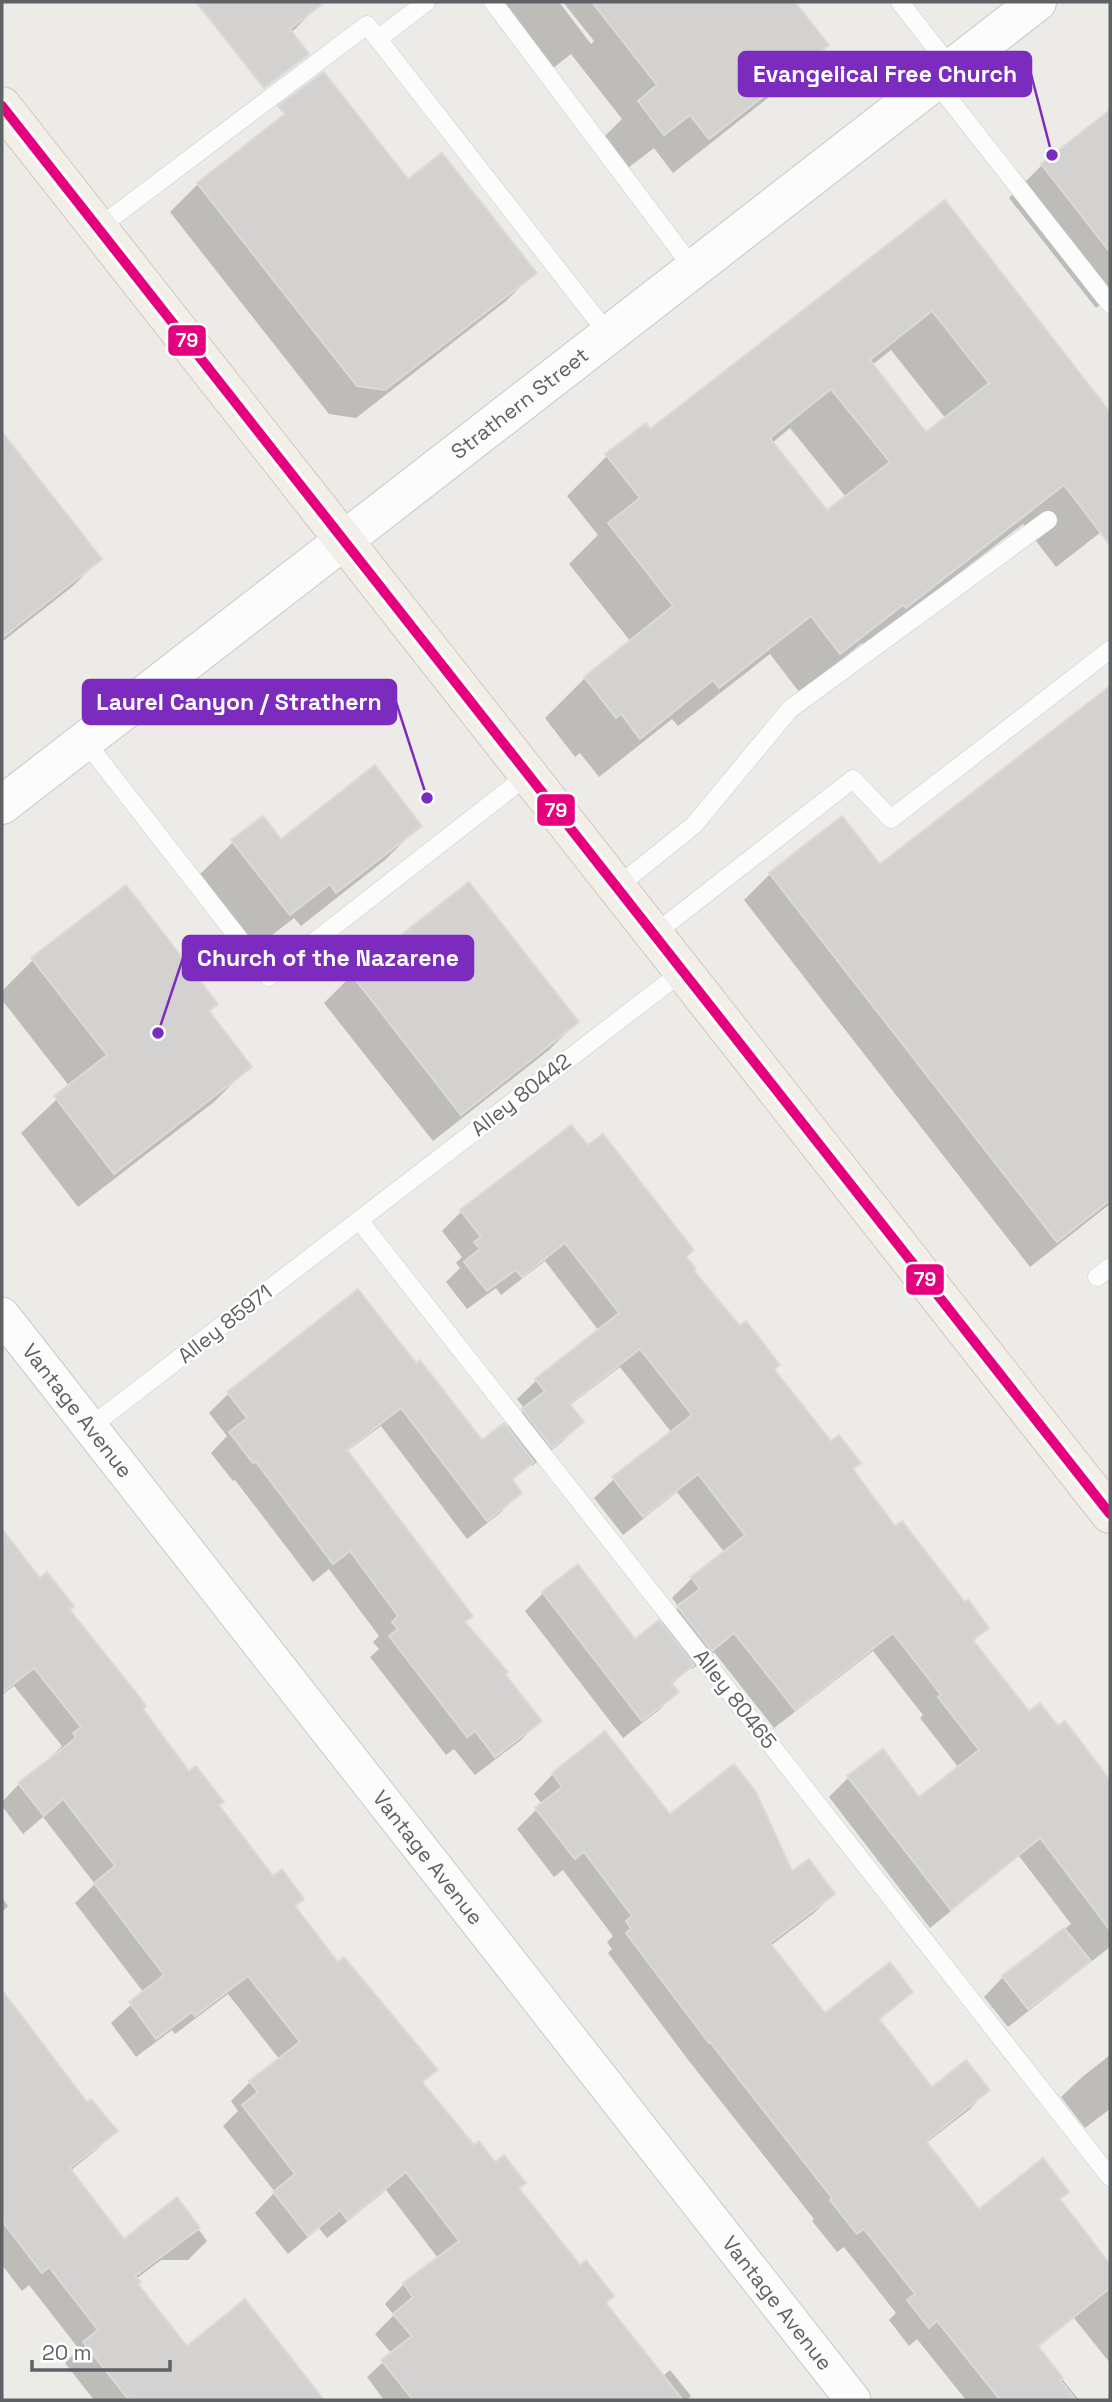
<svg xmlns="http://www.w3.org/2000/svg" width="1112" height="2402" font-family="'Space Grotesk',sans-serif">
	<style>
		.shadow { fill: #0003; fill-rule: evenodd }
		.building { fill: #d4d2d1; stroke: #dcdad8; stroke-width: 2; fill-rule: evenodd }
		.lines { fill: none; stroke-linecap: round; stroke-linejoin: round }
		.service-casing { stroke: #cac9c8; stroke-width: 19 }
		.minor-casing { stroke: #cac9c8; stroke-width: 37 }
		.tertiary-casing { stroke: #cac9c8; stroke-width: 40 }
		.secondary-casing { stroke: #c7c8c7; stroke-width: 40 }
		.primary-casing { stroke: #d2c7b9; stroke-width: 40 }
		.service { stroke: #fcfcfc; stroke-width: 18 }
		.minor { stroke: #fcfcfc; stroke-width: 35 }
		.tertiary { stroke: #fcfcfc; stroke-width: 38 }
		.secondary { stroke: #fcfcfc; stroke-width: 38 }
		.primary { stroke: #f2efe9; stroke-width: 38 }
		.bus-1-casing { stroke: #fff; stroke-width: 16 }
		.bus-1 { stroke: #e5007d; stroke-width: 10 }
		.labels { text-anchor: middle; stroke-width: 5; stroke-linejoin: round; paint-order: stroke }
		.street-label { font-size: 21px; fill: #5e6265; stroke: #fff }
		.leader { fill: none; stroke: #7b2cbf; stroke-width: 2.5 }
		.callout-dot { fill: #7b2cbf; stroke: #fff; stroke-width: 2.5 }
		.callout { fill: #7b2cbf; stroke: #7b2cbf; stroke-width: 2.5 }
		.callout-label { font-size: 23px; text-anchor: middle; font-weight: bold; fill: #fff }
		.line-badge { stroke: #fff; stroke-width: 2.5 }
		.badge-label { font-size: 19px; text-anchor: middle; font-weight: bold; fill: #fff }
	</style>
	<rect width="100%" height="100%" fill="#edebe8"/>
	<g class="shadow">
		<polygon points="224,2 318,2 320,4 285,39 254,63"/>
		<polygon points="499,2 559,2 591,44 594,41 563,2 793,2 827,44 792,79 673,173 654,148 628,168 604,137 622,119 571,54 552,69"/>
		<polygon points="299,105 534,273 506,301 356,418 329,414 170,212 198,184"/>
		<polygon points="1099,121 1110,135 1110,297 1096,308 1009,198 1042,165"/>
		<path d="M945,202L1110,415V525L1056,567L1023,524L865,646L862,643L800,693L770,654L678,726L672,719L599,777L580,753L575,757L545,718L585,678L631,642L569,564L598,535L567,496L607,456L650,432ZM891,350L946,419L926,434L872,365ZM790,428L846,497L827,512L772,443Z"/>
		<polygon points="2,435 100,559 73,586 2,642"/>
		<polygon points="1110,689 1110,1204 1030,1267 744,900 770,874 841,818 880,867"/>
		<polygon points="420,825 385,860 301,926 294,918 254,949 198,876 233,842 280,841"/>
		<polygon points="468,884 577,1022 549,1050 433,1141 324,1003 352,975"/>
		<polygon points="33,960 207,1012 249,1067 214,1102 78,1207 21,1133 70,1087 2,1000 2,991"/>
		<polygon points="462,1211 685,1258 692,1271 830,1444 859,1463 852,1470 895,1529 987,1627 973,1642 1029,1714 1087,1767 1110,1798 1110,1947 1008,2027 984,1997 1003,1977 1071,1924 1019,1856 930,1928 829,1797 848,1778 883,1752 919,1799 959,1768 920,1718 923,1715 873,1651 774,1728 714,1652 692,1669 690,1667 671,1685 677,1692 659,1710 623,1738 525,1611 543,1593 578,1566 635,1642 660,1625 679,1607 672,1598 692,1578 725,1553 677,1492 623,1535 594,1498 614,1479 672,1433 620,1367 569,1406 582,1422 562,1442 532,1466 530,1463 511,1482 520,1493 500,1513 467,1539 381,1426 346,1452 463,1622 540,1721 521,1740 475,1775 454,1749 446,1755 370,1657 379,1649 373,1642 379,1636 329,1569 313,1582 235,1480 233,1481 211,1453 227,1436 209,1413 228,1394 415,1366 482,1442 505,1428 525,1409 517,1399 537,1380 599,1331 545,1261 501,1295 496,1288 467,1309 446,1282 460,1268 456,1263 462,1257 442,1231"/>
		<polygon points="2,1532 40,1580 68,1610 189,1773 217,1805 273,1879 302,1899 294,1907 338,1964 436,2070 421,2084 473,2148 518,2189 662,2377 670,2370 691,2396 687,2400 384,2400 367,2377 392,2354 375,2334 394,2315 385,2304 404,2284 438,2258 386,2190 327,2238 319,2228 288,2254 255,2213 275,2192 223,2126 238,2111 231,2101 250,2082 280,2060 228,1994 175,2034 172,2030 136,2057 111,2023 144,1993 75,1903 95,1884 43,1817 23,1834 2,1806 2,1802 19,1784 56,1756 54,1754 62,1746 14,1686 2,1695"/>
		<polygon points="553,1774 669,1816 833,1894 814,1913 770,1946 825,2015 911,1992 878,2021 931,2089 988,2090 969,2110 926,2143 979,2211 1058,2200 1110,2266 1110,2363 1074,2318 1037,2348 1079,2400 966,2400 917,2339 909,2346 889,2320 896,2313 844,2247 837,2252 812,2221 814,2219 689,2061 608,1953 612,1949 607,1942 613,1936 563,1870 554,1877 517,1829 542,1804 534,1794"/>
		<polygon points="2,1898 8,1906 2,1912"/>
		<polygon points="10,2003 87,2105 116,2131 96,2150 70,2171 123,2242 177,2200 207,2241 188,2260 161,2260 136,2279 135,2284 186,2348 245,2301 322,2400 94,2400 65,2363 79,2349 29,2285 22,2291 2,2265 2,2009"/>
		<polygon points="1110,2055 1110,2109 1085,2128 1061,2097 1081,2078"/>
	</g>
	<g class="building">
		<polygon points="196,2 325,2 290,29 309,54 264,88"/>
		<polygon points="592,2 795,2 829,45 709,139 690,115 664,135 638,101 657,85"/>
		<polygon points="324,72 408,179 442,153 537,273 385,390 357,386 197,183 285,114 278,106"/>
		<polygon points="1110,110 1110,252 1041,164"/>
		<path d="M945,200L1110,412V545L1064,485L906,608L903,605L840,654L811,616L719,688L713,680L640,739L621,714L616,718L584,677L673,606L608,523L640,498L605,454L646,423L650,429ZM932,311L989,383L926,432L870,360ZM831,389L890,462L827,510L770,438Z"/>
		<polygon points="2,432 102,559 2,638"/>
		<polygon points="1110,686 1110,1200 1057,1242 769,873 842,816 880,864"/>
		<polygon points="375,765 422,826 336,893 330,884 290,915 231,840 263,816 281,839"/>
		<polygon points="469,882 579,1022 461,1115 351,974"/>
		<polygon points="126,885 218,1004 209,1011 252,1067 114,1174 54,1096 107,1055 31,958"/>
		<polygon points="571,1125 588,1145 603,1134 694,1250 686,1257 696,1269 694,1271 740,1326 746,1321 780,1365 774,1369 831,1441 839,1435 861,1463 853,1469 895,1526 902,1521 965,1602 968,1599 989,1628 973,1640 1029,1711 1040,1703 1058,1726 1065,1721 1110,1780 1110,1930 1040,1838 951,1910 847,1776 883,1749 919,1797 979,1750 938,1697 941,1695 893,1633 795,1710 734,1633 712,1651 677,1606 700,1589 691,1577 745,1535 698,1474 643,1517 612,1477 692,1415 640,1349 570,1404 584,1422 552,1448 522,1409 545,1391 535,1379 619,1313 565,1243 522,1277 516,1270 487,1291 464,1262 480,1249 474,1242 481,1237 460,1210"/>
		<polygon points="358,1289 416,1363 420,1360 482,1440 504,1423 534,1462 512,1479 522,1493 487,1521 401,1408 347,1450 473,1616 465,1622 508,1672 505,1674 542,1721 495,1757 475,1731 467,1737 389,1636 398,1629 392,1622 398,1616 350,1551 333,1564 256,1462 253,1463 229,1432 247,1418 227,1392"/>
		<polygon points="2,1529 40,1578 47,1572 74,1606 70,1610 138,1695 146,1706 143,1709 189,1771 196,1766 224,1802 219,1805 273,1876 282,1869 304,1899 295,1906 338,1962 344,1957 438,2070 422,2082 474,2145 479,2141 495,2162 504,2155 526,2183 519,2188 580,2265 586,2260 614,2296 606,2303 683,2400 413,2400 381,2360 412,2336 393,2314 413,2297 403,2283 459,2241 406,2172 347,2220 340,2210 308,2236 273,2192 295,2174 242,2105 258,2092 249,2081 300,2042 248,1976 195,2016 192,2012 156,2039 129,2002 164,1975 94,1883 115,1866 63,1799 44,1816 18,1783 76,1738 73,1733 81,1727 34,1668 2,1693"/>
		<polygon points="578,1564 635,1639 659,1620 694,1665 671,1683 679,1692 642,1721 542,1592"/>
		<polygon points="605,1731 670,1814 734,1764 756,1792 792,1871 809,1859 835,1894 770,1943 825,2013 890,1962 913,1992 879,2019 932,2087 966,2060 990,2090 926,2141 979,2209 1043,2158 1069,2192 1060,2199 1110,2264 1110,2288 1038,2346 1063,2378 1060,2380 1076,2400 1000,2400 937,2321 929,2328 907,2300 915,2294 864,2229 857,2234 830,2200 832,2198 710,2042 709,2043 626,1933 631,1929 626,1921 632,1916 584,1852 575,1859 535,1808 562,1787 552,1773"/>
		<polygon points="1064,1928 1091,1961 1028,2009 1002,1976"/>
		<polygon points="2,1990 87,2102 91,2099 118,2131 70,2168 124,2239 177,2197 200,2228 135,2276 141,2282 138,2284 187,2346 245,2299 324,2400 129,2400 83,2342 98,2330 49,2267 42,2273 2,2221"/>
	</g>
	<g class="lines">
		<g class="service-casing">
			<g id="service">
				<polyline points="426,2 378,39 608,334"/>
				<polyline points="493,2 693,268"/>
				<polyline points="900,2 951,68"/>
				<polyline points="935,81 1110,304"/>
				<polyline points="98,228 367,25 378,39"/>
				<polyline points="85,741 269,977 528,775"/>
				<polyline points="617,887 694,825 790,709 1048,520"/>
				<polyline points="653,935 853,779 891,819 1110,650"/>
				<polyline points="359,1220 1110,2177"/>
				<polyline points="1097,1277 1110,1267"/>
				<polyline points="90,1427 683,971"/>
			</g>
		</g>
		<g class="minor-casing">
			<g id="minor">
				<path id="s1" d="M2,1315L853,2400"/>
			</g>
		</g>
		<g class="tertiary-casing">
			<polyline id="tertiary" points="2,805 343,541"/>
		</g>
		<g class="secondary-casing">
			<g id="secondary">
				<path id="s2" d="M343,541L1037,2"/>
			</g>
		</g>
		<g class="primary-casing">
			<polyline id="primary" points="2,106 1110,1514"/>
		</g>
		<use href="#service" class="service"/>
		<use href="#minor" class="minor"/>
		<use href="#tertiary" class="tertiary"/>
		<use href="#secondary" class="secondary"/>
		<use href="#primary" class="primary"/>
		<g class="bus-1-casing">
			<polyline id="bus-1" points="2,106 1110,1514"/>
		</g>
		<use href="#bus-1" class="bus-1"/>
	</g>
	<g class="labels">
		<g class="street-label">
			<text dy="7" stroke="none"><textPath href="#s2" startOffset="224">Strathern Street</textPath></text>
			<text transform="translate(521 1095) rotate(-38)" y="7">Alley 80442</text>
			<text transform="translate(225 1324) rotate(-38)" y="7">Alley 85971</text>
			<text dy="7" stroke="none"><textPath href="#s1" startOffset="122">Vantage Avenue</textPath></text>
			<text transform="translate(735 1699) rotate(52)" y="7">Alley 80465</text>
			<text dy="7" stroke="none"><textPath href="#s1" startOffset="690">Vantage Avenue</textPath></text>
			<text dy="7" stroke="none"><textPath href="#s1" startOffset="1256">Vantage Avenue</textPath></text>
		</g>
	</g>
	<path class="leader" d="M1052 155L1031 74M427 798L396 702M158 1033L183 958"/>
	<g class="callout-dot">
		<circle cx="1052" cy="155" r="7"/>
		<circle cx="427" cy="798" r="7"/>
		<circle cx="158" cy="1033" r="7"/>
	</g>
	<g class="callout">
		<rect x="739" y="52" width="292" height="44" rx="7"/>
		<rect x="83" y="680" width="313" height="44" rx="7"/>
		<rect x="183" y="936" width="290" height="44" rx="7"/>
	</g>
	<g class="callout-label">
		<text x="885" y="82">Evangelical Free Church</text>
		<text x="239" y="710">Laurel Canyon / Strathern</text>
		<text x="328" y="966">Church of the Nazarene</text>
	</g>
	<g class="line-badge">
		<rect x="167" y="324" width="40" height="33" rx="7" fill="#e5007d"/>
		<rect x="536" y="793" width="40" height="34" rx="7" fill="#e5007d"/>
		<rect x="905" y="1263" width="40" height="33" rx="7" fill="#e5007d"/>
	</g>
	<g class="badge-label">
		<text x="187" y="347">79</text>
		<text x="556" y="817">79</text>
		<text x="925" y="1286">79</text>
	</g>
	<rect width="1112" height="2402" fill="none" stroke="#5e6265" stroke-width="7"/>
	<path d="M32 2360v10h138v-10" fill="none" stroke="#5e6265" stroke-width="3.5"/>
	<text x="42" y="2360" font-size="21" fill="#5e6265" stroke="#ffffff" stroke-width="5" paint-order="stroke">20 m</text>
</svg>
